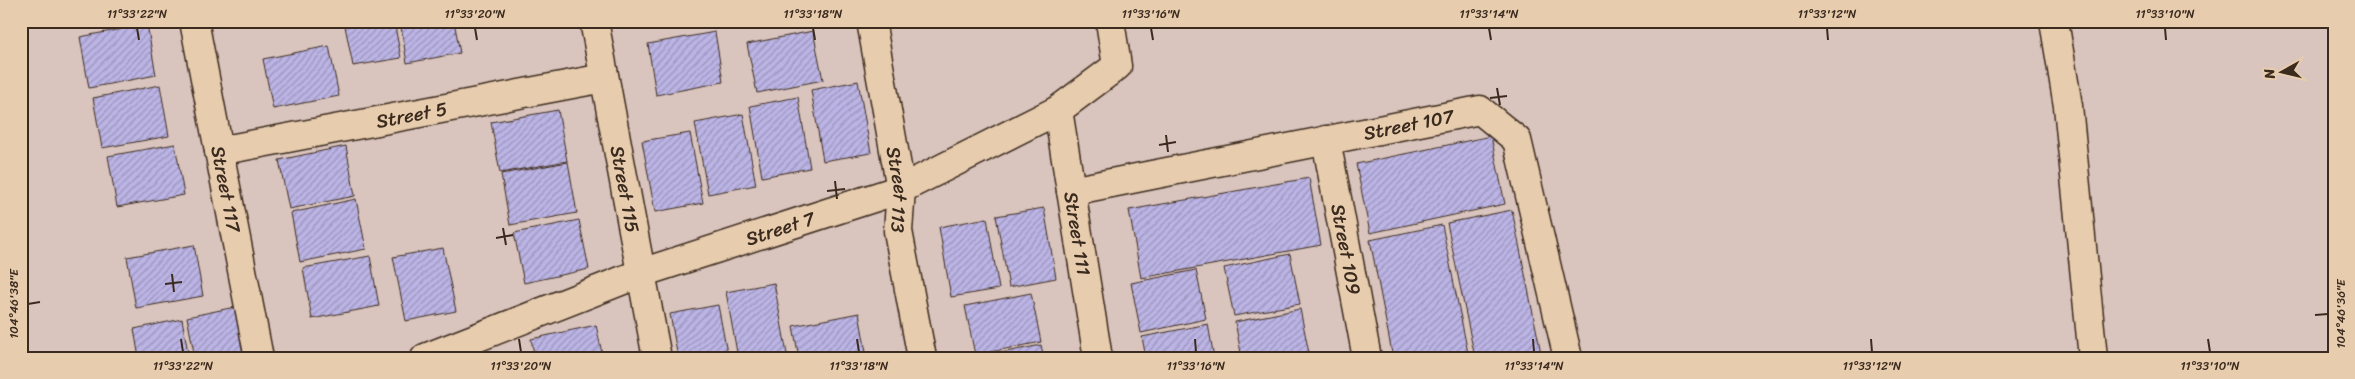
<svg xmlns="http://www.w3.org/2000/svg" width="2355" height="379" font-family="Sriracha,sans-serif">
	<style>
		.building { fill: url(#building-hatch); stroke: #3b2a1e }
		.lines { fill: none; stroke-linecap: round; stroke-linejoin: round }
		.minor-casing { stroke: #3b2a1e; stroke-width: 31 }
		.minor { stroke: #e7ccae; stroke-width: 28 }
		.ticks { fill: none; stroke: #3b2a1e; stroke-width: 2 }
		.labels { text-anchor: middle; stroke-width: 5; stroke-linejoin: round; paint-order: stroke }
		.street-label { font-size: 19px; fill: #3b2a1e; stroke: #e7ccae }
		.neatline { fill: none; stroke: #3b2a1e; stroke-width: 2 }
		.ticks-label { font-size: 12px; text-anchor: middle; fill: #3b2a1e }
	</style>
	<defs>
		<pattern id="building-hatch" width="6" height="6" patternUnits="userSpaceOnUse" patternTransform="scale(1.25)"><rect width="6" height="6" fill="#bbb4e5"/><path d="M-1 1l2-2M0 6l6-6M5 7l2-2" fill="none" stroke="#9993b9"/></pattern>
	</defs>
	<rect width="100%" height="100%" fill="#dac5be"/>
	<filter id="ink" filterUnits="userSpaceOnUse"><feTurbulence type="fractalNoise" baseFrequency=".02" numOctaves="2"/><feDisplacementMap in="SourceGraphic" scale="10" xChannelSelector="R" yChannelSelector="G"/><feConvolveMatrix kernelMatrix="1 2 1 2 8 2 1 2 1" color-interpolation-filters="sRGB"/></filter>
	<g filter="url(#ink)">
		<g class="building">
			<polygon points="344,21 394,21 401,58 353,66"/>
			<polygon points="400,21 454,21 460,53 407,63"/>
			<polygon points="147,24 156,75 89,88 80,37"/>
			<polygon points="813,31 823,80 757,93 747,44"/>
			<polygon points="715,32 723,82 656,95 648,44"/>
			<polygon points="329,46 339,96 273,109 263,59"/>
			<polygon points="858,81 871,153 823,161 811,90"/>
			<polygon points="160,85 169,136 102,148 93,98"/>
			<polygon points="798,97 810,168 762,177 750,106"/>
			<polygon points="558,110 567,161 500,173 491,122"/>
			<polygon points="743,114 756,185 708,194 695,123"/>
			<polygon points="690,133 703,203 655,212 642,141"/>
			<polygon points="1491,136 1505,204 1370,233 1356,164"/>
			<polygon points="175,144 184,195 117,207 108,156"/>
			<polygon points="346,146 355,196 289,209 279,160"/>
			<polygon points="568,162 577,213 510,225 501,174"/>
			<polygon points="1309,178 1321,245 1141,278 1129,210"/>
			<polygon points="356,199 366,249 300,262 291,213"/>
			<polygon points="1044,208 1056,278 1009,287 996,216"/>
			<polygon points="1512,210 1542,358 1475,358 1447,223"/>
			<polygon points="987,218 999,289 951,297 939,227"/>
			<polygon points="579,220 589,269 524,283 514,233"/>
			<polygon points="1442,225 1469,358 1393,358 1370,240"/>
			<polygon points="194,245 203,296 136,308 127,257"/>
			<polygon points="443,248 456,311 406,321 393,257"/>
			<polygon points="1290,254 1300,304 1234,316 1224,268"/>
			<polygon points="370,256 379,306 312,319 303,268"/>
			<polygon points="1196,270 1206,319 1141,333 1131,283"/>
			<polygon points="774,283 787,354 768,358 738,358 726,292"/>
			<polygon points="1031,293 1041,342 975,355 965,306"/>
			<polygon points="718,305 728,358 678,358 670,314"/>
			<polygon points="235,307 245,358 195,358 187,317"/>
			<polygon points="1300,309 1310,358 1242,358 1235,322"/>
			<polygon points="859,313 867,358 799,358 793,326"/>
			<polygon points="182,319 189,358 139,358 134,329"/>
			<polygon points="1208,324 1214,358 1146,358 1142,337"/>
			<polygon points="596,325 603,358 535,358 531,339"/>
			<polygon points="1041,345 1044,358 976,358"/>
		</g>
		<g class="lines">
			<g class="minor-casing">
				<g id="minor">
					<path id="s1" d="M194,21L259,358"/>
					<path id="s2" d="M594,21L657,358"/>
					<path id="s3" d="M871,21L901,189L898,231L922,358"/>
					<polyline points="2054,21 2068,106 2093,358"/>
					<path id="s4" d="M1058,110L1098,358"/>
					<path id="s5" d="M1326,140L1367,358"/>
					<path id="s6" d="M219,151L604,78"/>
					<path id="s7" d="M1071,191L1480,110L1517,140L1568,358"/>
					<path id="s8" d="M425,358L641,273L901,189L1058,110L1117,66L1110,21"/>
				</g>
			</g>
			<use href="#minor" class="minor"/>
		</g>
	</g>
	<path class="ticks" d="M137,28L139,40M475,28L477,40M813,28L815,40M1151,28L1153,40M1489,28L1491,40M1827,28L1828,40M2165,28L2166,40M1497,88L1500,105M1490,98L1507,96M1166,135L1168,152M1159,145L1176,142M835,181L837,199M827,191L845,189M503,228L506,245M496,238L513,235M172,274L174,292M165,284L182,282M28,304L40,302M2315,315L2328,314M181,339L183,352M519,339L521,352M857,339L859,352M1195,339L1196,352M1533,339L1534,352M1871,339L1872,352M2208,339L2210,352"/>
	<g class="labels">
		<g class="street-label">
			<text dy="7" stroke="none"><textPath href="#s6" startOffset="196">Street 5</textPath></text>
			<text dy="7" stroke="none"><textPath href="#s7" startOffset="344">Street 107</textPath></text>
			<text dy="7" stroke="none"><textPath href="#s1" startOffset="171">Street 117</textPath></text>
			<text dy="7" stroke="none"><textPath href="#s2" startOffset="171">Street 115</textPath></text>
			<text dy="7" stroke="none"><textPath href="#s3" startOffset="171">Street 113</textPath></text>
			<text dy="7" stroke="none"><textPath href="#s8" startOffset="378">Street 7</textPath></text>
			<text dy="7" stroke="none"><textPath href="#s4" startOffset="125">Street 111</textPath></text>
			<text dy="7" stroke="none"><textPath href="#s5" startOffset="111">Street 109</textPath></text>
		</g>
	</g>
	<rect width="2355" height="379" fill="none" stroke="#e7ccae" stroke-width="55"/>
	<g transform="translate(2282 72) rotate(262)" stroke="#e7ccae" stroke-width="4" paint-order="stroke">
	<path d="M0-4L9 19L0 12L-9 19Z" fill="#3b2a1e"/>
	<text y="-8" font-size="14" font-weight="bold" text-anchor="middle" fill="#3b2a1e">N</text>
	</g>
	<rect x="28" y="28" width="2300" height="324" class="neatline"/>
	<g class="ticks-label">
		<text x="137" y="18">11°33'22"N</text>
		<text x="475" y="18">11°33'20"N</text>
		<text x="813" y="18">11°33'18"N</text>
		<text x="1151" y="18">11°33'16"N</text>
		<text x="1489" y="18">11°33'14"N</text>
		<text x="1827" y="18">11°33'12"N</text>
		<text x="2165" y="18">11°33'10"N</text>
		<text transform="translate(14 304) rotate(-90)" y="4">104°46'38"E</text>
		<text transform="translate(2341 314) rotate(-90)" y="4">104°46'36"E</text>
		<text x="183" y="370">11°33'22"N</text>
		<text x="521" y="370">11°33'20"N</text>
		<text x="859" y="370">11°33'18"N</text>
		<text x="1196" y="370">11°33'16"N</text>
		<text x="1534" y="370">11°33'14"N</text>
		<text x="1872" y="370">11°33'12"N</text>
		<text x="2210" y="370">11°33'10"N</text>
	</g>
</svg>
